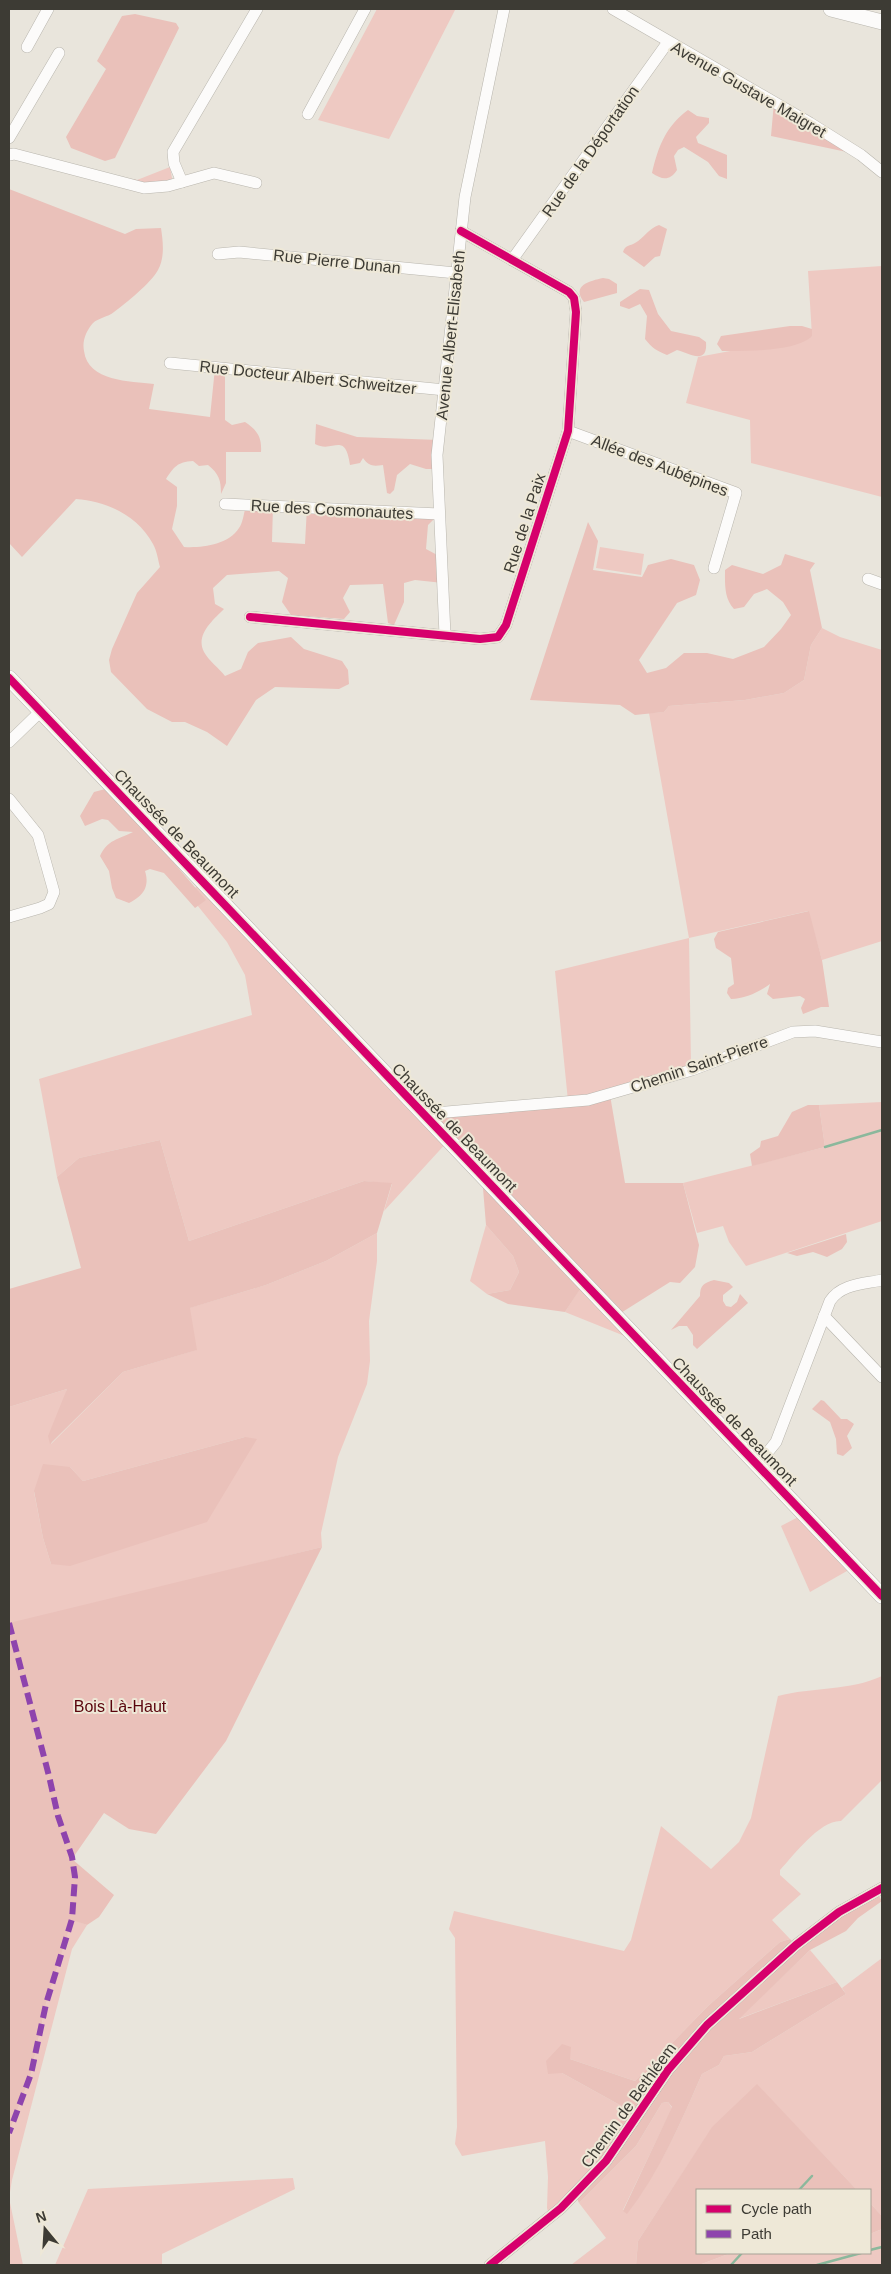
<svg xmlns="http://www.w3.org/2000/svg" width="891" height="2274" font-family="Helvetica,sans-serif">
	<style>
		.green { fill: #eec9c2; fill-rule: evenodd }
		.forest { fill: #eac1ba }
		.lines { fill: none; stroke-linecap: round; stroke-linejoin: round }
		.stream { stroke: #8bb89c; stroke-width: 2.5 }
		.minor-casing { stroke: #b9b6ae; stroke-width: 12 }
		.major-casing { stroke: #b9b6ae; stroke-width: 16 }
		.minor { stroke: #fcfbfa; stroke-width: 11 }
		.major { stroke: #fcfbfa; stroke-width: 15 }
		.quiet { stroke: #8e44ad; stroke-width: 6; stroke-dasharray: 12 6; stroke-linecap: butt }
		.cycleway-casing { stroke: #eee8d7; stroke-width: 11 }
		.cycleway { stroke: #d6006c; stroke-width: 8 }
		.labels { text-anchor: middle; stroke-width: 4; stroke-linejoin: round; paint-order: stroke }
		.street-label { font-size: 16px; fill: #3d3b34; stroke: #eee8d7 }
		.park-label { font-size: 16px; fill: #5a040c; stroke: #eee8d7 }
	</style>
	<rect width="100%" height="100%" fill="#e9e5dc"/>
	<g class="green">
		<polygon points="377,9 455,10 389,139 318,120"/>
		<polygon points="170,167 173,184 134,183 134,179 137,180"/>
		<polygon points="882,266 882,497 751,463 750,420 686,403 698,357 812,336 808,271"/>
		<polygon points="600,547 644,554 641,575 596,568"/>
		<polygon points="822,628 840,637 882,650 882,941 822,960 808,911 689,938 691,1066 568,1101 555,971 689,938 649,713 664,712 669,706 745,700 784,693 804,680 811,645"/>
		<polygon points="202,880 449,1140 384,1211 392,1184 364,1181 189,1241 160,1140 79,1158 57,1177 39,1079 252,1015 245,975 227,942 189,895"/>
		<polygon points="882,1102 882,1221 746,1266 729,1242 723,1226 697,1233 683,1183 825,1147 819,1105"/>
		<polygon points="486,1225 513,1256 519,1272 510,1290 487,1294 470,1281"/>
		<path d="M377,1233V1261L369,1321L370,1361L367,1384L338,1457L321,1533L322,1547L9,1625V1407L67,1389L51,1444L123,1372L196,1350L189,1308L266,1285L326,1261ZM245,1437L51,1564L43,1538L34,1492L70,1467L83,1481Z"/>
		<polygon points="584,1282 642,1343 565,1312"/>
		<polygon points="804,1514 854,1567 810,1592 781,1526"/>
		<path d="M882,1676V1780L841,1821C820,1820 794,1855 780,1870V1875L801,1894L772,1920L790,1939L780,1942L708,2006L635,2081L570,2059L562,2073L627,2109L602,2153L550,2218L547,2208L548,2177L545,2141L462,2156L455,2144L457,2127L455,1938L449,1929L454,1911L624,1951L631,1940L661,1826L711,1869L739,1842L751,1818L778,1696C812,1687 850,1691 882,1676Z"/>
		<polygon points="72,1919 87,1925 72,1949 12,2180 9,2198 23,2265 9,2265 9,2133 31,2074 46,2004"/>
		<polygon points="810,1950 837,1982 738,2019"/>
		<path d="M882,1958V2216L870,2203V2190H857L757,2085L712,2128L638,2241L636,2265H571L606,2238L579,2203L636,2146L662,2103L668,2102L672,2108L623,2210L627,2213C660,2171 681,2122 702,2074L719,2065L724,2056L752,2052L846,1994L842,1988Z"/>
		<polygon points="293,2178 295,2189 162,2254 162,2265 55,2265 88,2189"/>
		<polygon points="882,2229 882,2265 699,2265 731,2253 870,2253 870,2234"/>
	</g>
	<g class="forest">
		<polygon points="135,14 176,23 179,28 115,158 105,161 71,148 66,137 106,69 97,61 122,16"/>
		<polygon points="774,102 861,155 771,136"/>
		<path d="M688,110L697,116L709,118V123L696,137L698,143L727,155V179L719,176L708,162L684,147L678,150L674,156L677,170C670,181 662,180 652,173C658,147 666,126 688,110Z"/>
		<path d="M9,189L125,234L136,229L161,228C163,242 165,257 158,270C151,283 126,303 114,312C108,317 98,318 93,323C86,331 82,341 84,351C88,382 130,381 154,384L149,409L210,417L215,368H225V420L232,425L245,422C257,430 262,437 261,452H226V483L221,494C221,480 219,474 208,465L199,466L193,461C177,462 174,467 166,479L177,487V506L172,529L184,547C202,548 228,545 239,528C243,523 244,512 246,505L273,506L272,542L305,544L307,507L439,514L428,525L426,549L441,557L443,583L415,580L404,583V602L394,625L388,623L383,584L350,585L343,598L350,612L344,619L291,615L282,602L288,578L279,571L227,575L213,588L215,604L224,609C213,620 195,635 204,652C209,661 219,668 225,676L241,669L248,652L258,643L291,637L304,649L342,661L348,670L349,684L339,689L275,687L256,700L227,746L207,732L185,722H172L147,709L111,672L109,660L112,649L137,593L160,567C158,560 157,551 153,544C138,516 107,501 76,499L22,557L9,543Z"/>
		<path d="M659,225L667,229L660,256L655,257L644,267L623,252C625,245 630,246 635,243C644,238 649,228 659,225Z"/>
		<path d="M603,278L609,279L617,284V293L584,302C571,285 590,281 603,278Z"/>
		<path d="M640,289L649,290L658,314L671,331L699,337L706,342C708,365 690,354 677,350L667,355C657,351 652,348 645,339L647,316L640,304L629,309L620,306V302Z"/>
		<path d="M790,326H802L812,329V336C797,352 744,351 722,351L717,344L721,336Z"/>
		<path d="M316,424L357,437L439,440L437,469H426L410,464L397,475L394,490L390,494L387,493L383,465C374,466 369,467 363,458L360,463L350,465C345,430 333,454 315,444Z"/>
		<path d="M588,522L598,541L593,570L642,577L648,565L671,559L694,565L700,580L696,595L677,603L639,660L647,673L666,668L684,653H707L733,659L764,647L781,629L791,615L783,602L767,589L754,594L744,607L734,609C724,598 725,584 725,570L732,565L763,574L781,565L785,554L815,563L810,570L822,628L811,645L804,680L784,693L745,700L669,706L664,712L635,715L620,705L530,700Z"/>
		<path d="M109,788L206,900L195,908L164,873L150,869L145,871C150,887 143,896 129,903L116,898L112,888L109,871L100,856C107,840 119,839 133,832L119,831L108,820L102,819L85,826L80,816L94,792Z"/>
		<path d="M809,911L822,960L829,1007H821L803,1014L801,1008L805,999L800,996L773,999L767,994L770,984C759,992 745,999 731,999L727,993L728,988L734,984L731,958L716,948L714,939L718,932Z"/>
		<polygon points="610,1095 625,1183 683,1183 699,1245 695,1267 680,1283 670,1282 616,1316 584,1283 565,1312 508,1304 487,1294 510,1290 519,1272 513,1256 486,1225 482,1176 426,1116"/>
		<polygon points="808,1105 819,1105 825,1147 752,1166 750,1154 760,1147 761,1141 778,1136 792,1112"/>
		<polygon points="160,1140 189,1241 364,1181 392,1183 377,1233 326,1261 266,1285 190,1308 197,1350 123,1372 50,1444 48,1436 67,1389 9,1407 9,1289 81,1268 57,1177 79,1158"/>
		<polygon points="846,1234 847,1242 842,1249 827,1257 813,1252 797,1256 787,1253"/>
		<path d="M714,1280L729,1283L733,1287L723,1295V1301L726,1306L731,1307L737,1302L740,1294L748,1303L697,1349L693,1345V1335L687,1326H679L671,1330L700,1296C700,1285 704,1283 714,1280Z"/>
		<polygon points="821,1400 824,1401 841,1419 847,1419 854,1424 847,1436 852,1448 843,1456 837,1454 836,1439 830,1422 812,1409"/>
		<polygon points="245,1437 257,1439 207,1522 70,1566 51,1564 43,1538 34,1491 43,1464 70,1467 83,1481"/>
		<polygon points="322,1547 226,1741 156,1834 129,1829 104,1813 72,1859 114,1895 99,1917 87,1925 72,1920 46,2004 31,2074 9,2133 9,1623"/>
		<path d="M879,1896L882,1901L858,1918L846,1931L810,1950L739,2019L837,1982L846,1994L752,2052L724,2056L719,2065L702,2074C681,2122 660,2172 627,2214L623,2211L672,2107L668,2102L662,2103L636,2146L579,2203L575,2194V2186L602,2153L627,2109L562,2073L548,2074L546,2061L562,2044L571,2047L570,2059L635,2081L708,2006L780,1942L790,1939L796,1945L832,1919Z"/>
		<polygon points="757,2084 857,2190 697,2190 697,2253 731,2253 699,2265 636,2265 638,2241 712,2127"/>
		<polygon points="870,2203 882,2216 882,2229 870,2234"/>
	</g>
	<g class="lines">
		<g class="stream">
			<polyline points="825,1147 882,1130"/>
			<polyline points="799,2190 812,2176"/>
			<polyline points="870,2250 882,2247"/>
			<polyline points="731,2265 742,2253"/>
			<polyline points="817,2265 861,2253"/>
		</g>
		<g class="minor-casing">
			<g id="minor">
				<polyline points="613,9 810,123 861,155 882,172"/>
				<polyline points="27,47 48,9"/>
				<polyline points="308,114 365,9"/>
				<polyline points="9,138 59,53"/>
				<polyline points="9,155 14,154 144,188 168,186 214,173 256,183"/>
				<polyline points="182,182 174,163 173,152 257,9"/>
				<polyline points="218,254 239,252 456,273"/>
				<polyline points="512,260 668,42"/>
				<polyline points="170,363 445,390"/>
				<polyline points="568,431 736,493 714,568"/>
				<polyline points="225,504 439,514"/>
				<polyline points="868,579 882,584"/>
				<polyline points="250,617 480,639 498,637 506,625 568,431 576,312 574,298 569,292 461,231"/>
				<polyline points="445,635 437,455 465,197 504,9"/>
				<polyline points="9,742 41,711"/>
				<polyline points="9,799 38,835 54,892 49,904 40,908 9,917"/>
				<polyline points="426,1116 435,1113 588,1100 692,1070 793,1032 815,1031 882,1042"/>
				<polyline points="824,1316 882,1377"/>
				<path d="M756,1463L763,1458L776,1442L830,1301C841,1284 863,1284 882,1280"/>
				<polyline points="490,2265 561,2208 606,2161 668,2070 707,2025 796,1945 839,1912 882,1888"/>
			</g>
		</g>
		<g class="major-casing">
			<g id="major">
				<polyline points="831,9 882,22"/>
				<polyline points="9,678 882,1596"/>
			</g>
		</g>
		<use href="#minor" class="minor"/>
		<use href="#major" class="major"/>
		<polyline class="quiet" points="9,1623 49,1776 58,1816 72,1857 75,1877 72,1919 46,2004 31,2074 9,2133"/>
		<g class="cycleway-casing">
			<g id="cycleway">
				<polyline points="250,617 480,639 498,637 506,625 568,431 576,312 574,298 569,292 461,231"/>
				<polyline points="9,678 882,1596"/>
				<polyline points="490,2265 561,2208 606,2161 668,2070 707,2025 796,1945 839,1912 882,1888"/>
			</g>
		</g>
		<use href="#cycleway" class="cycleway"/>
	</g>
	<g class="labels">
		<g class="street-label">
			<text transform="translate(749 89) rotate(30)" y="6">Avenue Gustave Maigret</text>
			<text transform="translate(590 151) rotate(-55)" y="6">Rue de la Déportation</text>
			<text transform="translate(337 261) rotate(6)" y="6">Rue Pierre Dunan</text>
			<text transform="translate(450 335) rotate(-84)" y="6">Avenue Albert-Elisabeth</text>
			<text transform="translate(308 377) rotate(6)" y="6">Rue Docteur Albert Schweitzer</text>
			<text transform="translate(660 465) rotate(21)" y="6">Allée des Aubépines</text>
			<text transform="translate(332 509) rotate(3)" y="6">Rue des Cosmonautes</text>
			<text transform="translate(524 523) rotate(-72)" y="6">Rue de la Paix</text>
			<text transform="translate(177 833) rotate(46)" y="6">Chaussée de Beaumont</text>
			<text transform="translate(699 1064) rotate(-19)" y="6">Chemin Saint-Pierre</text>
			<text transform="translate(455 1127) rotate(46)" y="6">Chaussée de Beaumont</text>
			<text transform="translate(735 1421) rotate(46)" y="6">Chaussée de Beaumont</text>
			<text transform="translate(628 2105) rotate(-54)" y="6">Chemin de Bethléem</text>
		</g>
		<g class="park-label">
			<text x="120" y="1712">Bois Là-Haut</text>
		</g>
	</g>
	<rect width="891" height="2274" fill="none" stroke="#3d3b34" stroke-width="20"/>
	<rect x="696" y="2189" width="175" height="65" fill="#eee8d7" stroke="#a7a396"/>
	<rect x="706" y="2205" width="25" height="8" fill="#d6006c" stroke="#a7a396"/>
	<text x="741" y="2214" font-size="15" fill="#3d3b34">Cycle path</text>
	<rect x="706" y="2230" width="25" height="8" fill="#8e44ad" stroke="#a7a396"/>
	<text x="741" y="2239" font-size="15" fill="#3d3b34">Path</text>
	<g transform="translate(45 2229) rotate(342)" stroke="#eee8d7" stroke-width="4" paint-order="stroke">
	<path d="M0-4L9 19L0 12L-9 19Z" fill="#3d3b34"/>
	<text y="-8" font-size="14" font-weight="bold" text-anchor="middle" fill="#3d3b34">N</text>
	</g>
</svg>
